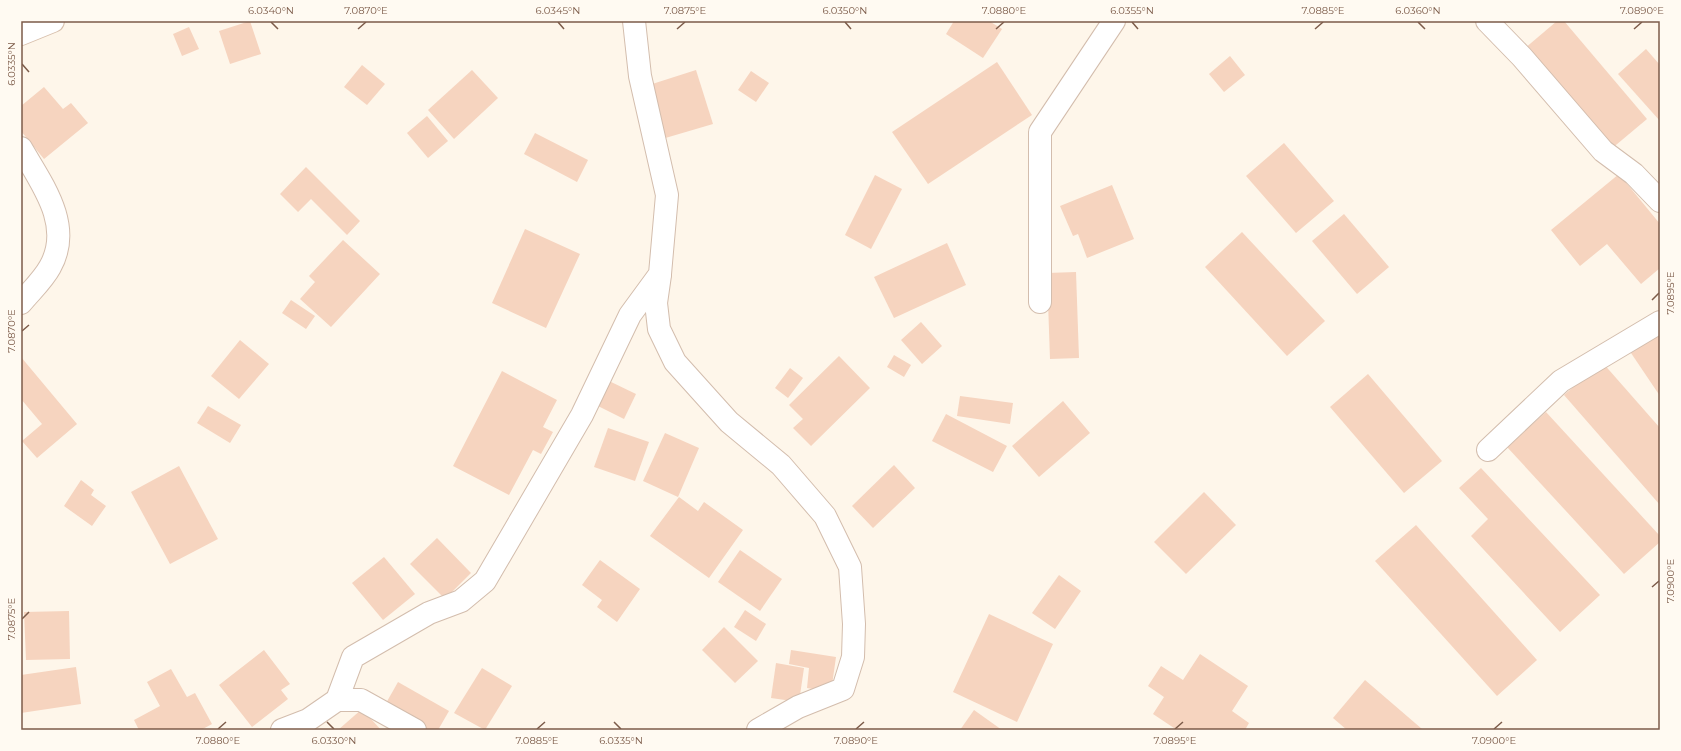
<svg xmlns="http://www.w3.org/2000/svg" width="1681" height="751" font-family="Montserrat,sans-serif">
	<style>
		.building { fill: #f6d4bf }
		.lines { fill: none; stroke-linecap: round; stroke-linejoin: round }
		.minor-casing { stroke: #d3bdad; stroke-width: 24 }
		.secondary-casing { stroke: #d8c0ad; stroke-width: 24 }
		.minor { stroke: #fff; stroke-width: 22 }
		.secondary { stroke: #fff; stroke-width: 22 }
		.ticks { fill: none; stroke: #7c5b49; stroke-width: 1.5 }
		.neatline { fill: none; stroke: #7c5b49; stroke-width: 1.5 }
		.ticks-label { font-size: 10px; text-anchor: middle; fill: #7c5b49 }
	</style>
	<rect width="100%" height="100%" fill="#fef6ea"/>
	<g class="building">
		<polygon points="250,21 261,54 230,64 219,31"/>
		<polygon points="954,21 989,21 1002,29 983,58 946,34"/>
		<polygon points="1557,21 1564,21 1647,119 1610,150 1524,49"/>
		<polygon points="189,27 199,49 182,56 173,34"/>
		<polygon points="1646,49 1660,65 1660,121 1618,74"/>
		<polygon points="1230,56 1245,75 1224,92 1209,74"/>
		<polygon points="997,62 1032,115 928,184 892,132"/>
		<polygon points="362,65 385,84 367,105 344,87"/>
		<polygon points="472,70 498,98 454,139 428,110"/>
		<polygon points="696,70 713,124 662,139 646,86"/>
		<polygon points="751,71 769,83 756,102 738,90"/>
		<polygon points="44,87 63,109 71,103 88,123 44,159 21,131 21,106"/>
		<polygon points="427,116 448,141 428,158 407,133"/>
		<polygon points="535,133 588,160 577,182 524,154"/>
		<polygon points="1284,143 1334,201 1296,233 1246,176"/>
		<polygon points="306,167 360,221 347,235 311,199 298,212 280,194"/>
		<polygon points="1619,174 1660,224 1660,268 1641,284 1607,244 1580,266 1551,230"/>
		<polygon points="875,175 902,189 871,249 845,235"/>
		<polygon points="1112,185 1134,239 1087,258 1078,234 1073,236 1060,206"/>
		<polygon points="1344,214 1389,267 1357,294 1312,241"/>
		<polygon points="525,229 580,254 546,328 492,303"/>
		<polygon points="1242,232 1325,321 1287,356 1205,267"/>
		<polygon points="343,240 380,274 331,327 300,299 315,282 309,276"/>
		<polygon points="947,243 966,285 894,318 874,277"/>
		<polygon points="1076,272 1079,358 1050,359 1047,273"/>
		<polygon points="291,300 315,316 306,329 282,313"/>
		<polygon points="921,322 942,346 922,364 901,340"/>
		<polygon points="1660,333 1660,396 1631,353"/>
		<polygon points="240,340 269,364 239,399 211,376"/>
		<polygon points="894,355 911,365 904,377 887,367"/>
		<polygon points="839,356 870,388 811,446 793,428 803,419 789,405"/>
		<polygon points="21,357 77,424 37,458 22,441 42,424 21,399"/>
		<polygon points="1602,362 1660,428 1660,505 1564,395"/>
		<polygon points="790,368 803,378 788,398 775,388"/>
		<polygon points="502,371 557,400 543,427 553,432 541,454 533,450 509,495 453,466"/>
		<polygon points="1368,374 1442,461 1404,493 1330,407"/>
		<polygon points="607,380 636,394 624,419 596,405"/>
		<polygon points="960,396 1013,403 1010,424 957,416"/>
		<polygon points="1063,401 1090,433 1039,477 1012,446"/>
		<polygon points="208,406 241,425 230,443 197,423"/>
		<polygon points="1546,412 1660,536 1660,542 1624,574 1507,447"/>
		<polygon points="946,414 1007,446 993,472 932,441"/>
		<polygon points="608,428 649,442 635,481 594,467"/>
		<polygon points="665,433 699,448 678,497 643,481"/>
		<polygon points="894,465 915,488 873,528 852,506"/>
		<polygon points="179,466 218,539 170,564 131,492"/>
		<polygon points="1481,468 1600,595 1560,632 1471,536 1488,519 1459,488"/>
		<polygon points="81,480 94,490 91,495 106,506 92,526 64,506"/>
		<polygon points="1204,492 1236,525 1186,574 1154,542"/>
		<polygon points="679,497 698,511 704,502 743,530 709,578 650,536"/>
		<polygon points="1416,525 1537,660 1497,696 1375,561"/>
		<polygon points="437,538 471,573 445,599 410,564"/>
		<polygon points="740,550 782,579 760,611 718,582"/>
		<polygon points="384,557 415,594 383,620 352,583"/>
		<polygon points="600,560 640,589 617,622 597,607 602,600 582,585"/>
		<polygon points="1059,575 1081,591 1055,629 1032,613"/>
		<polygon points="745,610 766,624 756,641 734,627"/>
		<polygon points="69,611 70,659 26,660 24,612"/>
		<polygon points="989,614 1053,644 1017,722 953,692"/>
		<polygon points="724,627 758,661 735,683 702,650"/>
		<polygon points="264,650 290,684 281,690 288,699 252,727 219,685"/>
		<polygon points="791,650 836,657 831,692 807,688 809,668 789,664"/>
		<polygon points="1200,654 1248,686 1232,711 1249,723 1245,730 1177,730 1153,714 1164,697 1148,686 1161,666 1183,680"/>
		<polygon points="776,663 804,668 799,702 771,698"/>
		<polygon points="76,667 81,704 21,713 21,675"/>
		<polygon points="482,668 512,686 485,730 454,713"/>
		<polygon points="171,669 187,697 195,693 212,724 201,730 139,730 134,720 160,706 147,682"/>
		<polygon points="1365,680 1422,729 1421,730 1347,730 1333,718"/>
		<polygon points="398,682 449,711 438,730 429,730 385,705"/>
		<polygon points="362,709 381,730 338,730"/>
		<polygon points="974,710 1002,730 960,730"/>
	</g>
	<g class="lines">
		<g class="minor-casing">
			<g id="minor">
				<polyline points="1487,21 1522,57 1603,151 1634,174 1660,201"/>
				<path d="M21,148C41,183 74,225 50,267C43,280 30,292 21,303"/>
				<polyline points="660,275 656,303 659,329 675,362 729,422 781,465 825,516 850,567 854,624 853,657 843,689 798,707 758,730"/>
				<polyline points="1040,302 1040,132 1114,21"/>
				<polyline points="1488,450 1561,381 1660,322"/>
				<polyline points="337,700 361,700 415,730"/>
				<polyline points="282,730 308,720 337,700 353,657 429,613 461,601 485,581 582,415 630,315 660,274 667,195 640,76 634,21"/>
			</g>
		</g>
		<g class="secondary-casing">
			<polyline id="secondary" points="21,34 53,21"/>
		</g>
		<use href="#minor" class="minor"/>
		<use href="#secondary" class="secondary"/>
	</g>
	<path class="ticks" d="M271,22L278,29M558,22L564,29M845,22L851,29M1132,22L1138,29M1418,22L1425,29M358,29L366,22M677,29L685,22M996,29L1004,22M1315,29L1323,22M1634,29L1642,22M22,64L29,72M1652,300L1659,293M22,331L29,325M1652,587L1659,581M22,619L29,612M327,722L334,729M614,722L621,729M218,729L226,722M537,729L545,722M856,729L864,722M1175,729L1183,722M1494,729L1502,722"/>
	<rect width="1681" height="751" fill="none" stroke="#fffaf2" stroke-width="44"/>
	<rect x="22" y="22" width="1637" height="707" class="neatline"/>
	<g class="ticks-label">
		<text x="271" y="14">6.0340°N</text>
		<text x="366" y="14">7.0870°E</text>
		<text x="558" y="14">6.0345°N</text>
		<text x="685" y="14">7.0875°E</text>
		<text x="845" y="14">6.0350°N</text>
		<text x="1004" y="14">7.0880°E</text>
		<text x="1132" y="14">6.0355°N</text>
		<text x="1323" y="14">7.0885°E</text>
		<text x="1418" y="14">6.0360°N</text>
		<text x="1642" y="14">7.0890°E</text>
		<text transform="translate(11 64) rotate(-90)" y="4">6.0335°N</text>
		<text transform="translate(1670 293) rotate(-90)" y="4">7.0895°E</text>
		<text transform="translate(11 331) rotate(-90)" y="4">7.0870°E</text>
		<text transform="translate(1670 581) rotate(-90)" y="4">7.0900°E</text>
		<text transform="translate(11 619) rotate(-90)" y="4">7.0875°E</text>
		<text x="218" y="744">7.0880°E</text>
		<text x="334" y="744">6.0330°N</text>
		<text x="537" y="744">7.0885°E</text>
		<text x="621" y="744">6.0335°N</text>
		<text x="856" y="744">7.0890°E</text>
		<text x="1175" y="744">7.0895°E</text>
		<text x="1494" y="744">7.0900°E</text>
	</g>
</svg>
